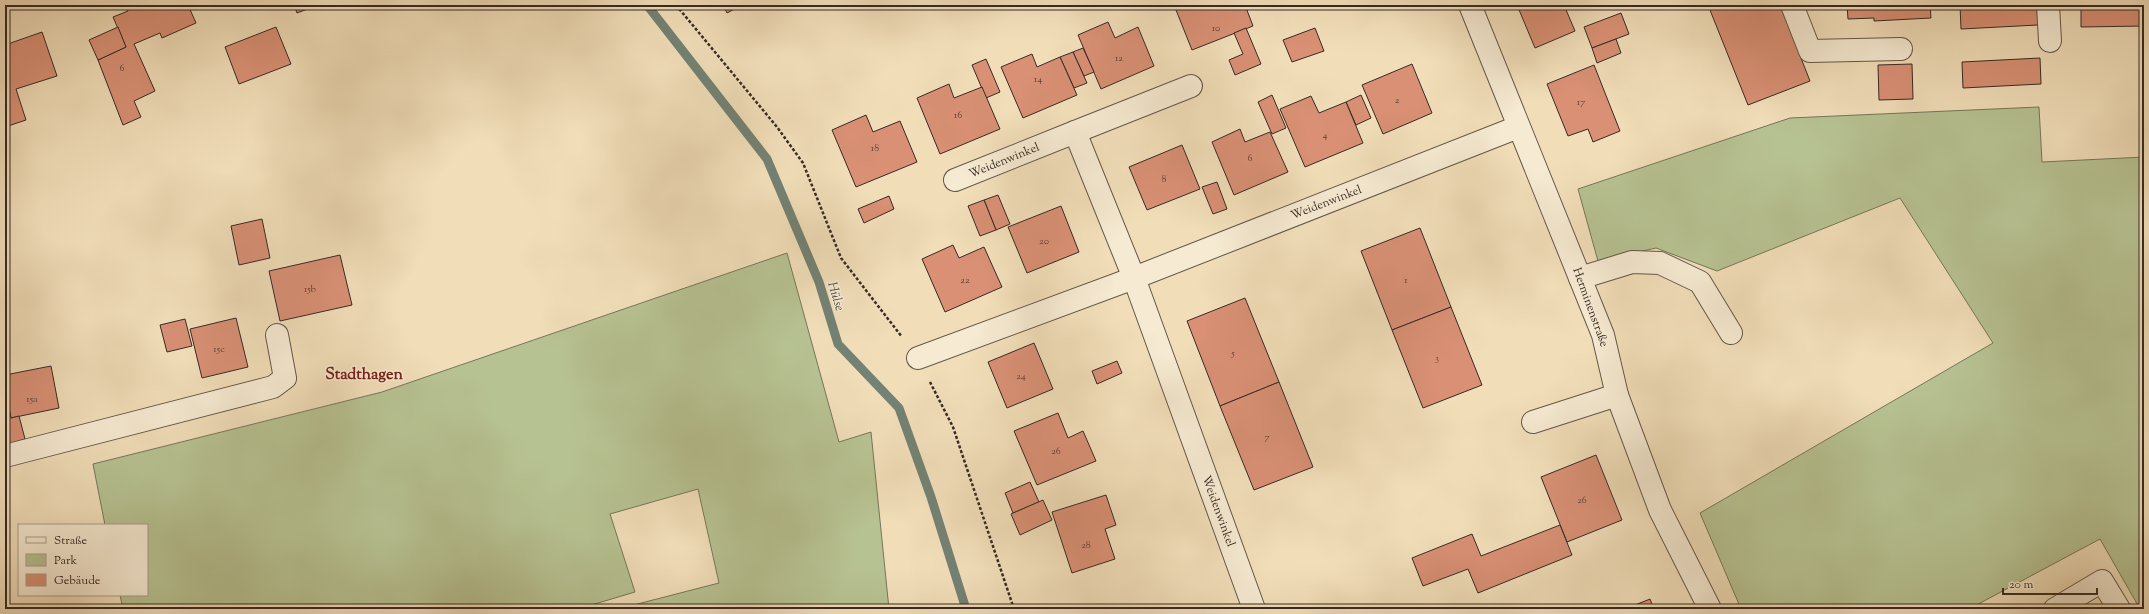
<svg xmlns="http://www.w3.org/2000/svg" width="2149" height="614" font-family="'Sorts Mill Goudy',serif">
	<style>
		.green { fill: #b7c292; stroke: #76765b }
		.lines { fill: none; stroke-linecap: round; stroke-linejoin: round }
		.stream { stroke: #738274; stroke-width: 9 }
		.building { fill: #d99075; stroke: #362a24 }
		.minor-casing { stroke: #655749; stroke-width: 24 }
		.path { stroke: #362a24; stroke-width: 2.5; stroke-dasharray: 3 2; stroke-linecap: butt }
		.minor { stroke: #f6ead2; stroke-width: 22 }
		.labels { text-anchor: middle; stroke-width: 3; stroke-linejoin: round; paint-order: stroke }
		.number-label { font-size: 10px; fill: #5f4438 }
		.street-label { font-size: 12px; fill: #362a24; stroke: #f6ead2 }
		.water-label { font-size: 13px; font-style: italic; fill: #504f46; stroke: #f6ead2 }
		.district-label { font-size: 16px; font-weight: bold; fill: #7a1f14; stroke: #f6ead2 }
	</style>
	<rect width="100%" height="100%" fill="#f1deb9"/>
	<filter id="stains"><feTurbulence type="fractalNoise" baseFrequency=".005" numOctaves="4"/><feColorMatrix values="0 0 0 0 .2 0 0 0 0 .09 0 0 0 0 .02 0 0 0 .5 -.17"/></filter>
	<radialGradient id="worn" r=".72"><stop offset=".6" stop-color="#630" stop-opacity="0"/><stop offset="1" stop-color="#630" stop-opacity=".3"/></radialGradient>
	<g class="green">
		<polygon points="2039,107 2042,162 2144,157 2144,606 2140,609 2100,539 1969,609 1741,609 1700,513 1993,343 1900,198 1717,271 1656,248 1598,261 1578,189 1790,118"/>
		<polygon points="787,253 839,442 871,432 889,609 618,609 719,583 698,489 610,514 635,592 578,609 123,609 120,595 147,595 147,525 105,525 93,464 382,392"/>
	</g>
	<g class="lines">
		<polyline class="stream" points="647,5 767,159 819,282 838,344 899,408 931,497 966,609"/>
	</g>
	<g class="building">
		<polygon points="126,5 188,5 196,23 162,38 160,33 134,44 155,91 134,101 141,117 123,125 98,60 126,47 113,17 128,11"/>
		<polygon points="294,5 318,5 297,13"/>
		<polygon points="723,5 742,5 727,13"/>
		<polygon points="1174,5 1245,5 1253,26 1192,50"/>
		<polygon points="1517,5 1564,5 1575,31 1535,48"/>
		<polygon points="1708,5 1780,5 1810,81 1748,105"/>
		<polygon points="1847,5 1930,5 1931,18 1874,21 1874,18 1848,19"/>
		<polygon points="1960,5 2037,5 2038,25 1961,29"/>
		<polygon points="2081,5 2144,5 2144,26 2081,27"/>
		<polygon points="1621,13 1629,34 1592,48 1584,27"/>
		<polygon points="1108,22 1115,38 1138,27 1154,66 1101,89 1078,35"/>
		<polygon points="118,27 126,47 98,60 89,40"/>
		<polygon points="276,27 291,64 239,84 225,47"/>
		<polygon points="1246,28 1261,64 1235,75 1229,60 1243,54 1234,33"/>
		<polygon points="1315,28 1324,51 1292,62 1283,40"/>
		<polygon points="42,32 57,76 16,89 26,120 5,127 5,45"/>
		<polygon points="1616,39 1621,53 1597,63 1592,48"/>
		<polygon points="1083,48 1094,72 1084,76 1073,52"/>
		<polygon points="1073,52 1087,83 1074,88 1060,57"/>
		<polygon points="1032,54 1037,67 1060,57 1077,95 1023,118 1001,67"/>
		<polygon points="2040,58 2041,84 1963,88 1962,62"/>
		<polygon points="986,59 1000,92 986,98 972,65"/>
		<polygon points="1412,64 1432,113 1383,134 1362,85"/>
		<polygon points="1912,64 1913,99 1879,100 1878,65"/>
		<polygon points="1594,65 1620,131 1593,142 1588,129 1568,136 1547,84"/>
		<polygon points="949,84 954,98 982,87 1000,129 940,154 917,98"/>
		<polygon points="1272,95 1286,128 1272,134 1258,102"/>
		<polygon points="1361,95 1371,118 1356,125 1346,102"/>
		<polygon points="1311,96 1319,113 1346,102 1363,143 1305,167 1280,109"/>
		<polygon points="866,115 873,132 900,121 917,162 856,187 832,130"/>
		<polygon points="1240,129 1245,142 1270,132 1288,172 1234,195 1212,142"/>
		<polygon points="1182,145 1200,189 1147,210 1129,167"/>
		<polygon points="1217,182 1227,209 1213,214 1202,187"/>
		<polygon points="998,195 1010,224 996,230 984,200"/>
		<polygon points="889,196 894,209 864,223 858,209"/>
		<polygon points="984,200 996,230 980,236 968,206"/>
		<polygon points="1061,206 1079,252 1027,273 1008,227"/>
		<polygon points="262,219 270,258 239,265 231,226"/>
		<polygon points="1420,228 1451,307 1392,330 1361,251"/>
		<polygon points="953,245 959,258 984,247 1002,287 945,312 922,259"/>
		<polygon points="340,255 352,305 280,321 269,271"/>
		<polygon points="1245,298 1279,382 1220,406 1187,321"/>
		<polygon points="1451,307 1482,385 1423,408 1392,330"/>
		<polygon points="236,318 248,367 202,378 190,329"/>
		<polygon points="185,319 192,346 167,352 160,325"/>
		<polygon points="1034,343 1053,389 1007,408 988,362"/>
		<polygon points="1117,361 1122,373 1097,384 1092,371"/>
		<polygon points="51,366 59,408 11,418 5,389 5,375"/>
		<polygon points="1279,382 1313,467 1254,490 1220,406"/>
		<polygon points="5,389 11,418 19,416 25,439 5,445"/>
		<polygon points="1058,413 1068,438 1083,431 1096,461 1037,485 1014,431"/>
		<polygon points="1596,455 1622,520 1567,542 1541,477"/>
		<polygon points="1030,482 1039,502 1013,513 1005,493"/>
		<polygon points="1106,495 1116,525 1105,529 1115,559 1072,573 1052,512"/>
		<polygon points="1043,500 1052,520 1020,535 1011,514"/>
		<polygon points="1560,525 1572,555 1478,593 1468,569 1423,586 1412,558 1472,534 1481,556"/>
		<polygon points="1650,599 1654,609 1625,609"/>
	</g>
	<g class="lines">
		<g class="minor-casing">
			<g id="minor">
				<polyline points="1470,5 1603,335 1617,395 1660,510 1710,609"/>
				<polyline points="1792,5 1810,51 1901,49"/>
				<polyline points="2048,5 2050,41"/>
				<polyline points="1075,132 1191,86"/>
				<polyline points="955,180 1075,132 1134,278 1254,609"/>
				<polyline points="1580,278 1632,262 1660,263 1700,282 1731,333"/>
				<polyline points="918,358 1134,278 1518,127"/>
				<polyline points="1533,422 1617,395"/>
				<polyline points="5,456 273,387 285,378 277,335"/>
				<polyline points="2055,609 2102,581 2119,609"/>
			</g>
		</g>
		<g class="path">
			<polyline points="676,5 777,127 803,163 841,258 902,337"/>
			<polyline points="930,382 953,427 1014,609"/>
		</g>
		<use href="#minor" class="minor"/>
	</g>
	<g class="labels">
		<g class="number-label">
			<text x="1216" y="31">10</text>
			<text x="1119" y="61">12</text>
			<text x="122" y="71">6</text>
			<text x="1038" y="82">14</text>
			<text x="1397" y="103">2</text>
			<text x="1581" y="105">17</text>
			<text x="958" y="118">16</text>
			<text x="1325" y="138">4</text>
			<text x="875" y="151">18</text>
			<text x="1250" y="161">6</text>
			<text x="1164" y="182">8</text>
			<text x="1044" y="244">20</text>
			<text x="965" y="283">22</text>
			<text x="1406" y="283">1</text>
			<text x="310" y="292">15b</text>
			<text x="219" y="352">15c</text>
			<text x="1233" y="356">5</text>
			<text x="1437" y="361">3</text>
			<text x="1021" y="379">24</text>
			<text x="32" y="402">15a</text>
			<text x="1267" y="440">7</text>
			<text x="1056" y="454">26</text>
			<text x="1582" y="503">26</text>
			<text x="1086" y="548">28</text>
		</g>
		<g class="street-label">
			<text transform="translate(1004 160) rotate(-22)" y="4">Weidenwinkel</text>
			<text transform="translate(1326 202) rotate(-21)" y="4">Weidenwinkel</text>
			<text transform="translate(1591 307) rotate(70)" y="4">Herminenstraße</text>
			<text transform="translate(1219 511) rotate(70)" y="4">Weidenwinkel</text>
		</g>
		<g class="water-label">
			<text transform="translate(837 296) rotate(73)" y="5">Hülse</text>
		</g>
		<g class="district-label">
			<text x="364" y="379">Stadthagen</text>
		</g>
	</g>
	<rect width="2149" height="614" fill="none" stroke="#f1deb9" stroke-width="20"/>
	<rect x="6" y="6" width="2137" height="602" fill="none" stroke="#362a24" stroke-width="2"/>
	<rect x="10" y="10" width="2129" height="594" fill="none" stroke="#362a24"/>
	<rect x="18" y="524" width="130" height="72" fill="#f6ead2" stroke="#a99d8c"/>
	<rect x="26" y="537" width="20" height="6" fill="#f6ead2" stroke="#a99d8c"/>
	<text x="54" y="544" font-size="12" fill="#362a24">Straße</text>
	<rect x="26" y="554" width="20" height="12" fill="#b7c292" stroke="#a99d8c"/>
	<text x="54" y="564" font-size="12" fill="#362a24">Park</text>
	<rect x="26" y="574" width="20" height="12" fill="#d99075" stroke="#a99d8c"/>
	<text x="54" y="584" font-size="12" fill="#362a24">Gebäude</text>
	<path d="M2003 588v6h94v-6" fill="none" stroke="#362a24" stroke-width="2"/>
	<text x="2009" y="588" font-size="12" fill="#362a24" stroke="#f6ead2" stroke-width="3" paint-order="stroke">20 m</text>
	<rect width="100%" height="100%" filter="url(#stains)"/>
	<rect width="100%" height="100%" fill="url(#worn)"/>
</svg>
